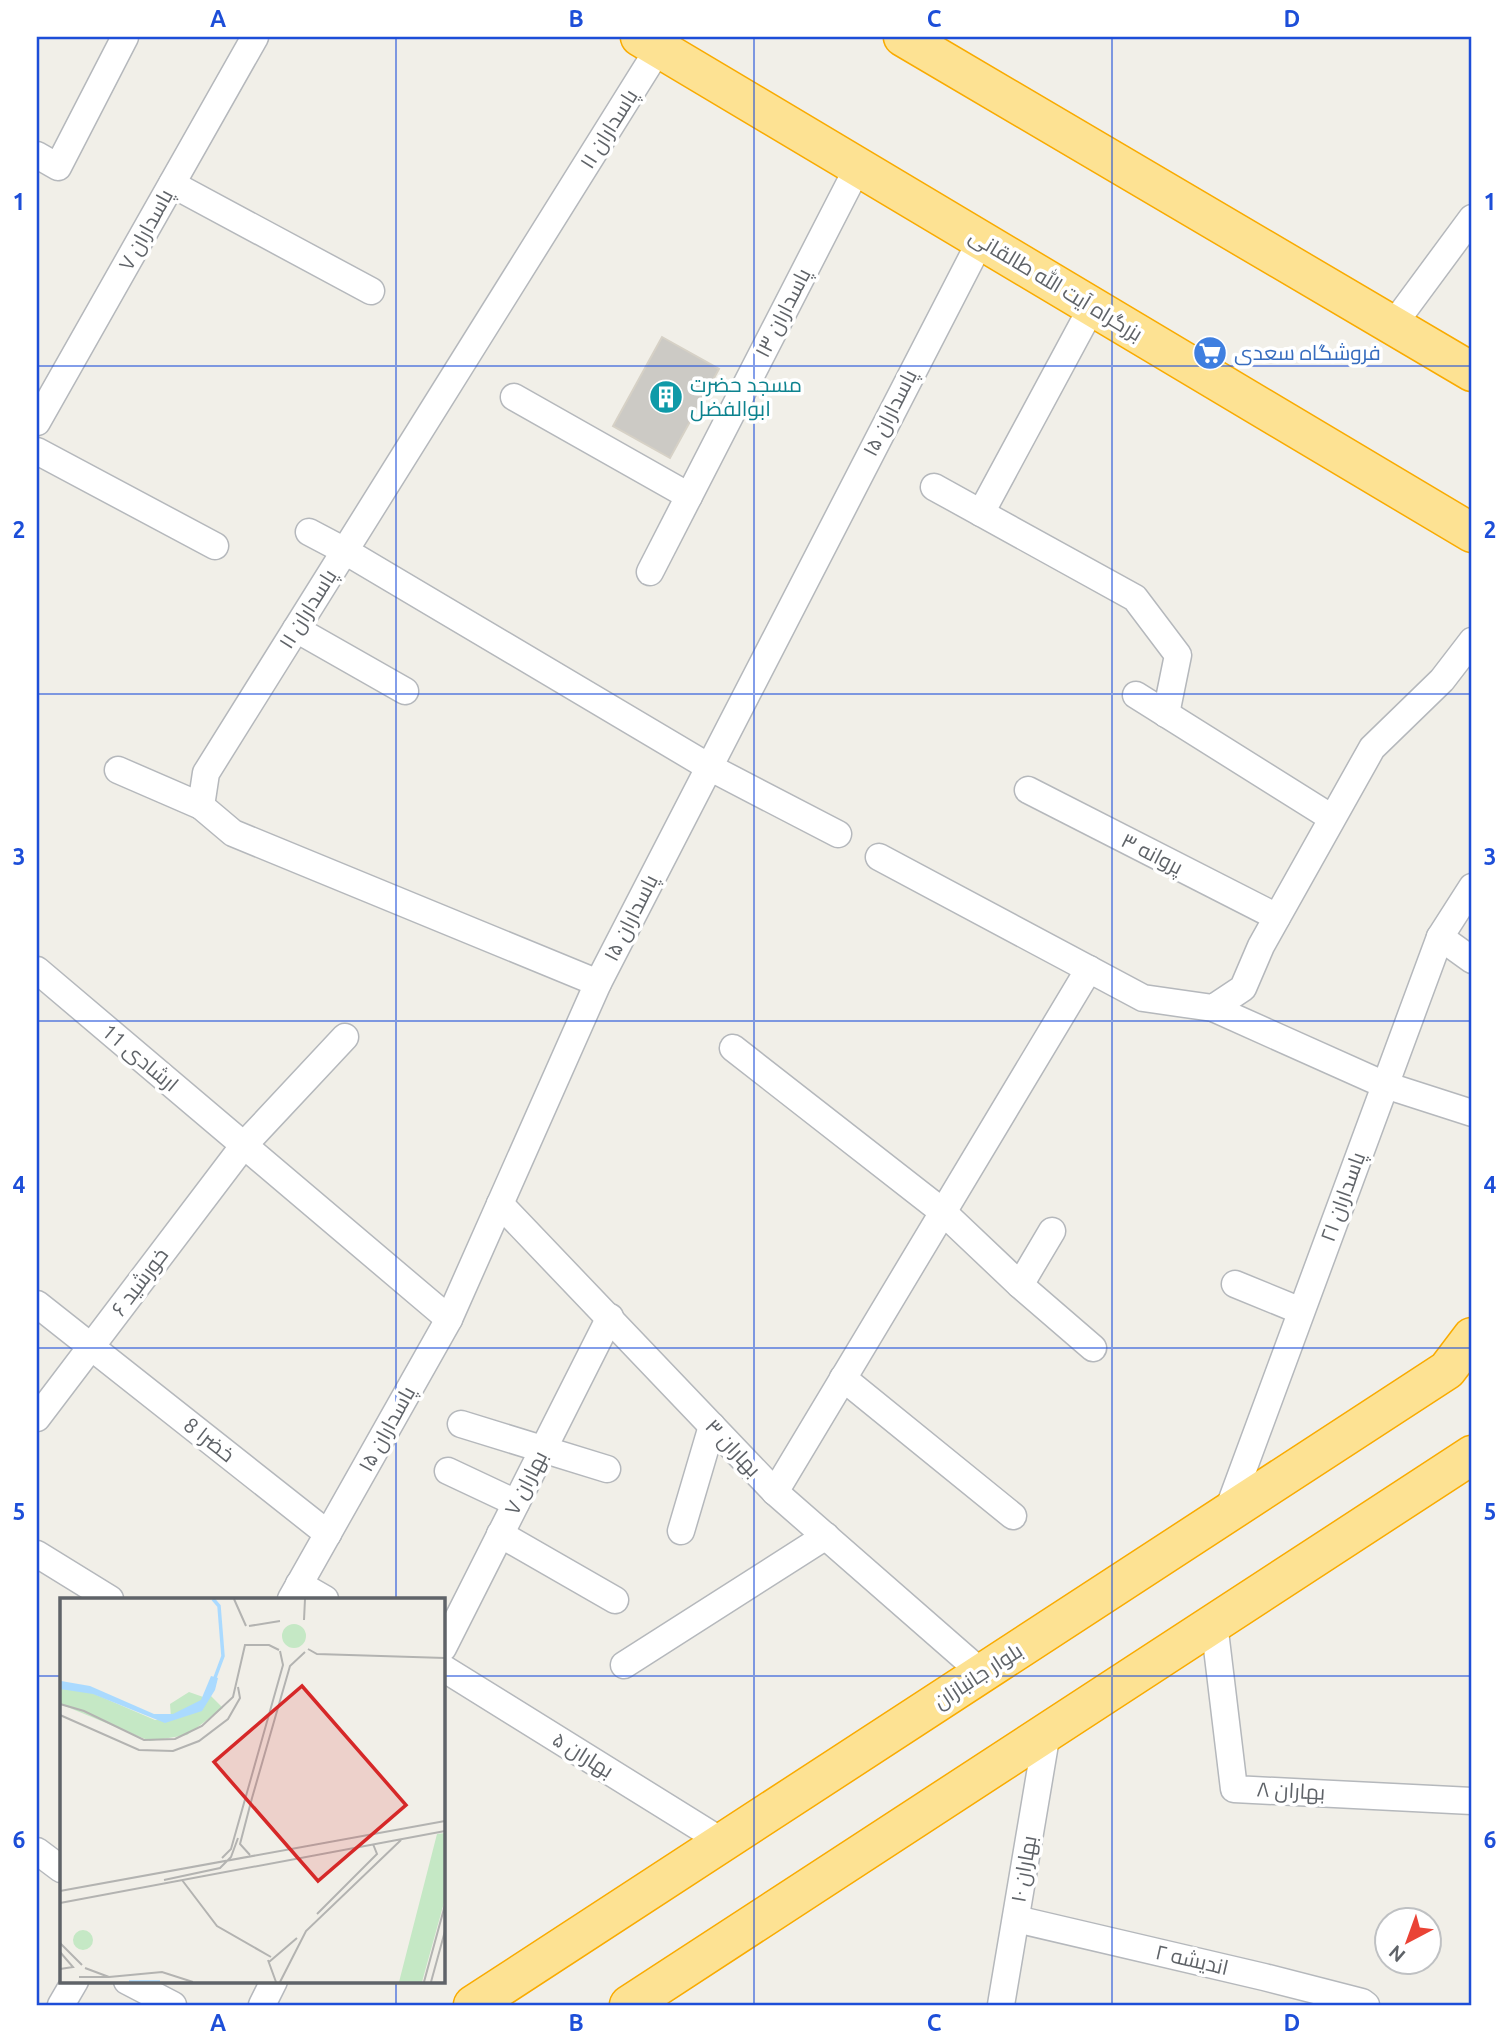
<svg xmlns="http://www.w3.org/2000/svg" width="1509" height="2042" font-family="Ubuntu,Cairo,sans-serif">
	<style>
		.building { fill: #cccac5; stroke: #d6d1c6; stroke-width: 2 }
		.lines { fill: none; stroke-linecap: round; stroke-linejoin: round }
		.street-casing { stroke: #b5b8bc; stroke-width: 29 }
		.highway-casing { stroke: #f9ab00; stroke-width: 41 }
		.street { stroke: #fff; stroke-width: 26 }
		.highway { stroke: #fde293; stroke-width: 38 }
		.grid { fill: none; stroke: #1d4ed8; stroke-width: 2; stroke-opacity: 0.55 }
		.labels { text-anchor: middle; stroke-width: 7; stroke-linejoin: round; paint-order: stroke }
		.street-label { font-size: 21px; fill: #5f6368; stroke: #fff }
		.shop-label { font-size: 21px; fill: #366cbe; stroke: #fff; text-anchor: start }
		.culture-label { font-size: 21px; fill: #0d838f; stroke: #fff; text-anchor: start }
		.inset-river { fill: none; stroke: #aadaff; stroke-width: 3.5 }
		.inset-road { fill: none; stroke: #b3b3b1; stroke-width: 2 }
		.view { fill: #d62828; fill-opacity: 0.15; stroke: #d62828; stroke-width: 3.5 }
		.inset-edge { fill: none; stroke: #5f6368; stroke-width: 3.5 }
		.neatline { fill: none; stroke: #1d4ed8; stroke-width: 2.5 }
		.grid-label { font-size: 23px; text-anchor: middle; font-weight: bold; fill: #1d4ed8 }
	</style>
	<rect width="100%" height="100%" fill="#f1efe8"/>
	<polygon class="building" points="662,337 719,369 670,458 613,426"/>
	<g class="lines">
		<g class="street-casing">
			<g id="street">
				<polyline points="37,155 58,167 125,37"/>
				<polyline points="172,184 371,291"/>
				<polyline points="1393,325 1472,218"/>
				<polyline points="514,397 689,496"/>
				<polyline points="37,422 255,37"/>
				<polyline points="37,451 215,546"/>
				<polyline points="934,487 1135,598 1178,655 1166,714"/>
				<polyline points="981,513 1092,307"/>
				<polyline points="309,532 345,551 709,767 838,834"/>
				<polyline points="650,572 858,167"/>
				<polyline points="296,629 405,691"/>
				<polyline points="1136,695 1332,818"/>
				<polyline points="118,770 201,806"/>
				<polyline points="1028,790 1277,917"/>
				<polyline points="879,857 1143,998 1213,1008 1243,988 1261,946 1372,748 1442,680 1472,641"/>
				<polyline points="1440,937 1472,960"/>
				<polyline points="37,970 449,1319"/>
				<polyline points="598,983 233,833 201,806 206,773 659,48"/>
				<polyline points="1213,1008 1385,1085 1472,1113"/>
				<polyline points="733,1048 943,1212 1020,1285 1052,1231"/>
				<polyline points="500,1204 775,1492 982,1673"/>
				<polyline points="1235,1284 1301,1311"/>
				<polyline points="1020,1285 1093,1348"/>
				<polyline points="37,1304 328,1534"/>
				<polyline points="843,1378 1013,1516"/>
				<polyline points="37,1418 244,1145 345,1037"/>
				<polyline points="461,1424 607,1469"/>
				<polyline points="448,1471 516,1503"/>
				<polyline points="775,1492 1089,969"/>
				<polyline points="1227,1513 1440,937 1472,887"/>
				<polyline points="681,1531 712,1426"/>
				<polyline points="500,1534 615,1600"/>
				<polyline points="37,1554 110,1599"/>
				<polyline points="299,1584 325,1599"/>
				<polyline points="291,1599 449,1319 598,983 981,240"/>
				<polyline points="1214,1623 1234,1789 1472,1801"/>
				<polyline points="443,1648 610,1317"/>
				<polyline points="624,1665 826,1536"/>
				<polyline points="443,1668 723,1842"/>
				<polyline points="37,1851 61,1869"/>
				<polyline points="1016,1919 1264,1977 1362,2002 1366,2005"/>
				<polyline points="127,1981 173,2005"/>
				<polyline points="61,2005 75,1981"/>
				<polyline points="262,2005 274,1981"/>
				<polyline points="1001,2005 1047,1732"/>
			</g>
		</g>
		<g class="highway-casing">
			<g id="highway">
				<polyline points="640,37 1472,533"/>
				<polyline points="903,37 1472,372"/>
				<polyline points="473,2005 1447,1370 1472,1337"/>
				<polyline points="629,2005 1472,1455"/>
			</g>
		</g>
		<use href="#street" class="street"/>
		<use href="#highway" class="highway"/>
	</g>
	<path class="grid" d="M396,37V1599M754,37V2005M1112,37V2005M37,366H1472M37,694H1472M37,1021H1472M37,1348H1472M37,1676H61M443,1676H1472M396,1981V2005"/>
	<defs>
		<g id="supermarket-disc" transform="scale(1.75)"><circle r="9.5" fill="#3f7fe0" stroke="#fff"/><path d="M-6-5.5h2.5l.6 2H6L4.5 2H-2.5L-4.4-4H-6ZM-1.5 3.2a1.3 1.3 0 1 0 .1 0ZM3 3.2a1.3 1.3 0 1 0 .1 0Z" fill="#fff"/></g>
		<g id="building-disc" transform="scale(1.75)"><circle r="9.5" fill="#0f9aa8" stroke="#fff"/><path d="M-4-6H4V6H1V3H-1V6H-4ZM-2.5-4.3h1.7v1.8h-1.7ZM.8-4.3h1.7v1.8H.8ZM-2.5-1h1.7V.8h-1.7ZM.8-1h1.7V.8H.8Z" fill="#fff"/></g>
	</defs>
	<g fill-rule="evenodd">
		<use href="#supermarket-disc" x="1210" y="353"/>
		<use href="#building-disc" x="666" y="397"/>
	</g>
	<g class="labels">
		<g class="street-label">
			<text transform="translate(609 129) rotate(-58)" y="7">پاسداران ١١</text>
			<text transform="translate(146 230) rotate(-61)" y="7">پاسداران ۷</text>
			<text transform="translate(1056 285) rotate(31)" y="7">بزرگراه آیت الله طالقانی</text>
			<text transform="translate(783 313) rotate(-63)" y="7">پاسداران ۱۳</text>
			<text transform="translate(890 413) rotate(-63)" y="7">پاسداران ۱۵</text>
			<text transform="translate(308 609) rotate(-58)" y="7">پاسداران ١١</text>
			<text transform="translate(1152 854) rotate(27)" y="7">پروانه ۳</text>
			<text transform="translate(631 918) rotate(-63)" y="7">پاسداران ۱۵</text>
			<text transform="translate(140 1058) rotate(40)" y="7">ارشادی 11</text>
			<text transform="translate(1343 1197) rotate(-70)" y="7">پاسداران ۲۱</text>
			<text transform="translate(140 1282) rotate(-53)" y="7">خورشید ۶</text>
			<text transform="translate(387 1429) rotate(-61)" y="7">پاسداران ۱۵</text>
			<text transform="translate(209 1440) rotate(38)" y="7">خضرا 8</text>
			<text transform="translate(733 1448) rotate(47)" y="7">بهاران ۳</text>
			<text transform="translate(526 1483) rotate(-63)" y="7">بهاران ۷</text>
			<text transform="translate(978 1676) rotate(-33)" y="7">بلوار جانبازان</text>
			<text transform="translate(583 1755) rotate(32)" y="7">بهاران ۵</text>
			<text transform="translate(1291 1791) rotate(3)" y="7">بهاران ۸</text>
			<text transform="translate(1024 1869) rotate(-80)" y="7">بهاران ۱۰</text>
			<text transform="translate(1192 1960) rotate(13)" y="7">اندیشه ۲</text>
		</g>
		<g class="shop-label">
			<text x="1234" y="360">فروشگاه سعدی</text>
		</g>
		<g class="culture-label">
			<text x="690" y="392">مسجد حضرت<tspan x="690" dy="24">ابوالفضل</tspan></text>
		</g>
	</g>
	<g transform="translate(60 1598)">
		<rect width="385" height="385" fill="#f1efe8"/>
		<path d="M222 38a12 12 0 1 1 24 0a12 12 0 1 1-24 0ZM11,86L95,122L111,120L110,106L129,94L146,100L149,96L163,110L127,137L90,143L0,106V87ZM385,235V301L362,384H339L377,236ZM13 342a10 10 0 1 1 20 0a10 10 0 1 1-20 0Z" fill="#c5e8c5"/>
		<path d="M151,78L158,80L155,92L142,113L105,125L33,96L0,91L1,83L30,88L94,116H113L141,102Z" fill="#aadaff"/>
		<path class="inset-river" d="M153,1L159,8L163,58L153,85M69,384H100"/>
		<path class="inset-road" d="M174,1L186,28M244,22L245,1M189,28L220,23M248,51L257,56L385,60M0,106L24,113L84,142L115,141L142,128L173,99L185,47H209L219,52M0,117L79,152L113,153L139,143L168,121L180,100L178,89M190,257L180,246L192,200L230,68L245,54M162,260L171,251L223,67L220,53M104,282L160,270L171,259L178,240M122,282L157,328L211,359M0,293L385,223M0,305L385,233M257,316L317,256L313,246M0,345L22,367M0,354L13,369L0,371M208,362L216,384M209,364L237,340M19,379H49L25,370M49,379L102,374L133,384M220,384L246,333L341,242M364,384L385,307M371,384L385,333"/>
		<path class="view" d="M242,88L346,207L258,283L154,164Z"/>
		<rect width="385" height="385" class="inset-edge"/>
	</g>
	<rect width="1509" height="2042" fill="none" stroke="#ffffff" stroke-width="77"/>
	<g transform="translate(1408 1941) rotate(221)"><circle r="33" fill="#ffffff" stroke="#bfc1c3" stroke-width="2"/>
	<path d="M0-5L12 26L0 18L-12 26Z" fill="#ea4335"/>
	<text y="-10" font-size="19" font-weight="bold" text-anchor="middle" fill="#5f6368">N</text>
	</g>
	<rect x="38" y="38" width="1432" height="1966" class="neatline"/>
	<g class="grid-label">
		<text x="218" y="27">A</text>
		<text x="576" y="27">B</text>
		<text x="934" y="27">C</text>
		<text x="1292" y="27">D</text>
		<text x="19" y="210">1</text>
		<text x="1490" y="210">1</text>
		<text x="19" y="538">2</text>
		<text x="1490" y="538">2</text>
		<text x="19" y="865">3</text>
		<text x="1490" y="865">3</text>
		<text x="19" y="1193">4</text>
		<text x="1490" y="1193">4</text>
		<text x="19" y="1520">5</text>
		<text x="1490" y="1520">5</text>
		<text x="19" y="1848">6</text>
		<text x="1490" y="1848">6</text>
		<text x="218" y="2031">A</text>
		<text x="576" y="2031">B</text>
		<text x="934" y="2031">C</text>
		<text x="1292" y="2031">D</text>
	</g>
</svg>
